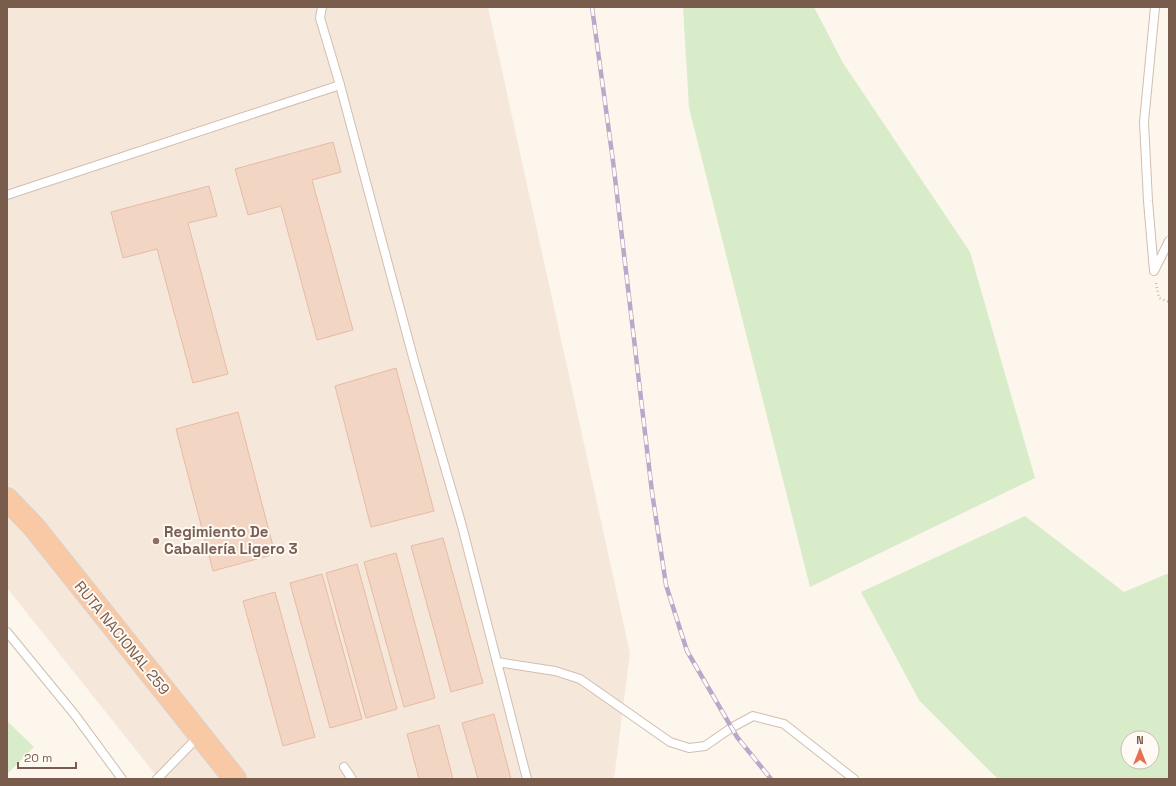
<svg xmlns="http://www.w3.org/2000/svg" width="1176" height="786" font-family="'Space Grotesk',sans-serif">
	<style>
		.residential { fill: #f5e8da }
		.green { fill: #d8ecc9; fill-rule: evenodd }
		.building { fill: #f3d5c3; stroke: #e6bba3 }
		.lines { fill: none; stroke-linecap: round; stroke-linejoin: round }
		.service-casing { stroke: #d1beb0; stroke-width: 10 }
		.trunk-casing { stroke: #dad1cd; stroke-width: 24 }
		.path { stroke: #d9b8a5; stroke-width: 2.5; stroke-dasharray: 1 3; stroke-linecap: butt }
		.service { stroke: #fff; stroke-width: 8 }
		.trunk { stroke: #f9c8a4; stroke-width: 22 }
		.rail-casing { stroke: #b9a8c9; stroke-width: 4.5 }
		.rail { stroke: #fffaf3; stroke-width: 3; stroke-dasharray: 9; stroke-linecap: butt }
		.education-dot { fill: #8d6e63; stroke: #fffaf3; stroke-width: 1.5 }
		.labels { text-anchor: middle; stroke-width: 4; stroke-linejoin: round; paint-order: stroke }
		.education-label { font-size: 15px; font-weight: bold; fill: #785e54; stroke: #fffaf3; text-anchor: start }
		.street-label { font-size: 15px; fill: #7a5c4d; stroke: #fffaf3 }
	</style>
	<rect width="100%" height="100%" fill="#fdf6ec"/>
	<polygon class="residential" points="7,7 488,7 630,653 614,779 159,779 7,588"/>
	<g class="green">
		<polygon points="683,7 814,7 843,63 970,252 1035,478 810,587 689,108"/>
		<path d="M1025,516L1124,592L1169,573V779H998L919,700L861,592ZM1128,738H1152V762H1128Z"/>
		<polygon points="7,721 34,747 7,774"/>
	</g>
	<g class="building">
		<polygon points="333,142 341,172 312,180 353,330 317,340 281,206 248,215 235,169"/>
		<polygon points="209,186 217,216 188,223 228,374 193,383 157,249 123,258 111,212"/>
		<polygon points="396,368 434,511 371,527 335,386"/>
		<polygon points="238,412 275,554 213,571 176,429"/>
		<polygon points="443,538 483,683 451,692 411,546"/>
		<polygon points="396,553 435,698 404,707 364,562"/>
		<polygon points="357,564 397,709 366,718 326,573"/>
		<polygon points="322,574 362,719 330,728 290,583"/>
		<polygon points="275,592 315,737 283,746 243,601"/>
		<polygon points="494,714 511,779 478,779 462,723"/>
		<polygon points="439,725 453,779 419,779 407,734"/>
	</g>
	<g class="lines">
		<g class="service-casing">
			<g id="service">
				<polyline points="322,7 320,18 340,85 414,361 462,526 527,779"/>
				<polyline points="1155,7 1144,122 1148,201 1154,271 1169,241"/>
				<polyline points="7,195 340,85"/>
				<polyline points="7,632 75,715 122,779"/>
				<polyline points="497,662 555,671 580,679 670,742 689,748 705,746 731,728 753,716 784,724 854,779"/>
				<polyline points="344,767 352,779"/>
				<polyline points="157,779 199,736"/>
			</g>
		</g>
		<g class="trunk-casing">
			<polyline id="trunk" points="7,499 34,527 235,779"/>
		</g>
		<polyline class="path" points="1156,283 1159,298 1169,302"/>
		<use href="#service" class="service"/>
		<use href="#trunk" class="trunk"/>
		<g class="rail-casing">
			<polyline id="rail" points="592,7 613,161 652,492 666,585 687,651 737,737 771,779"/>
		</g>
		<use href="#rail" class="rail"/>
	</g>
	<circle class="education-dot" cx="156" cy="541" r="4"/>
	<g class="labels">
		<g class="education-label">
			<text x="164" y="537">Regimiento De<tspan x="164" dy="17">Caballería Ligero 3</tspan></text>
		</g>
		<g class="street-label">
			<text transform="translate(122 638) rotate(51)" y="5">RUTA NACIONAL 259</text>
		</g>
	</g>
	<rect width="1176" height="786" fill="none" stroke="#7a5c4d" stroke-width="16"/>
	<g transform="translate(1140 750)"><circle r="19" fill="#fffaf3" stroke="#cabbb1"/>
	<path d="M0-3L7 15L0 10L-7 15Z" fill="#e76f51"/>
	<text y="-6" font-size="11" font-weight="bold" text-anchor="middle" fill="#7a5c4d">N</text>
	</g>
	<path d="M18 762v6h58v-6" fill="none" stroke="#7a5c4d" stroke-width="2"/>
	<text x="24" y="762" font-size="12" fill="#7a5c4d" stroke="#fffaf3" stroke-width="3" paint-order="stroke">20 m</text>
</svg>
